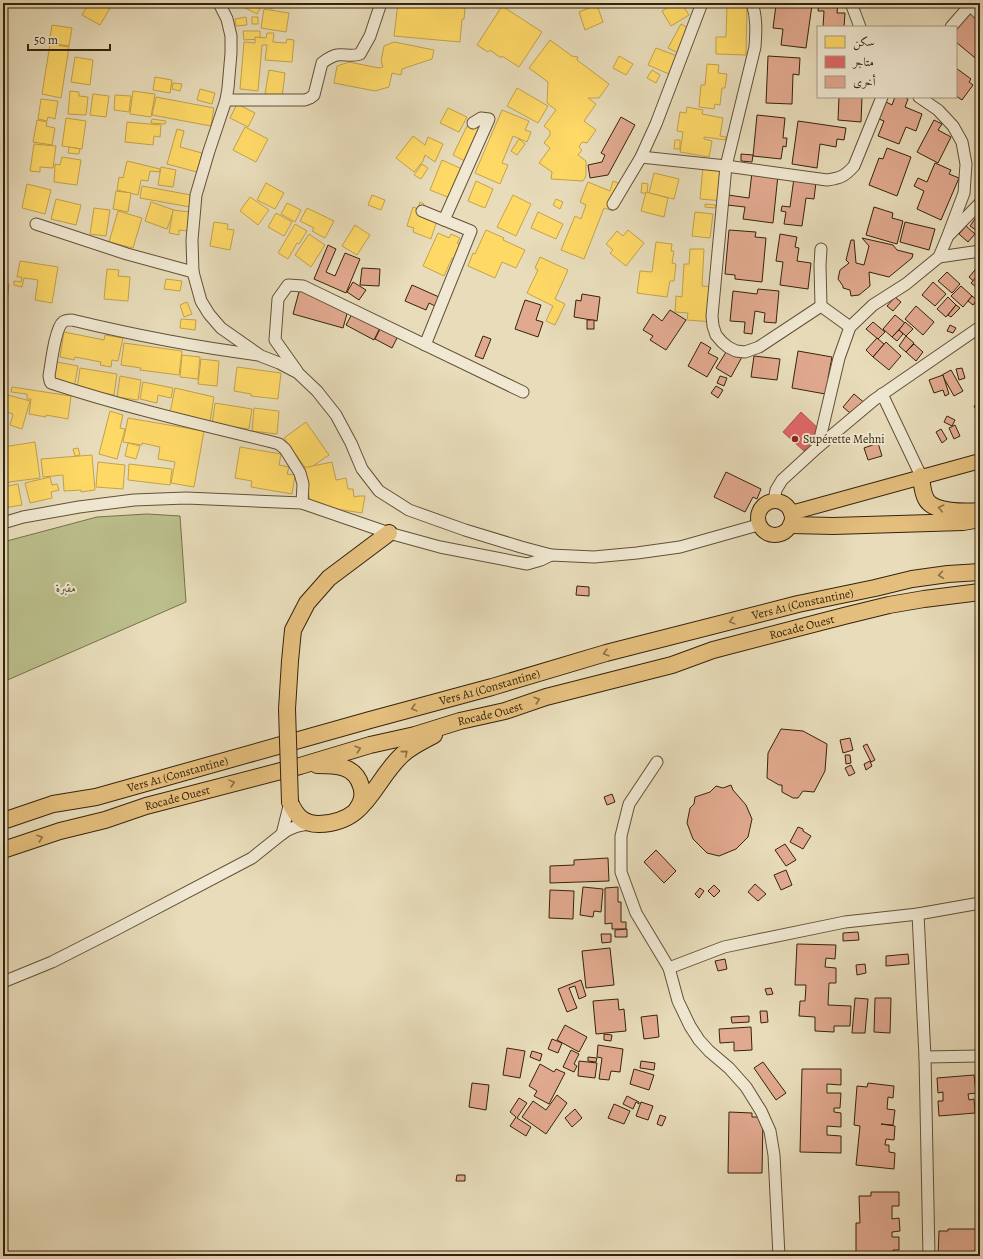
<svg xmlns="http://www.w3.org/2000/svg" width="983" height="1259" font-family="Alegreya,Amiri,serif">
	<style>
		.green { fill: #bbbf8c; stroke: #78714c }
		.homes { fill: #ffd966; stroke: #c3a24b }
		.shops { fill: #e06666; stroke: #ad524b }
		.building { fill: #e1a98f; stroke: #36230b }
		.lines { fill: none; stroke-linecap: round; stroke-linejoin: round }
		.minor-casing { stroke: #625137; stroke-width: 13 }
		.major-casing { stroke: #36230b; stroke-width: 16 }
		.highway-casing { stroke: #36230b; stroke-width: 18 }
		.minor { stroke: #f0e8d2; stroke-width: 11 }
		.major { stroke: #e4be7d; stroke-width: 14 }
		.highway { stroke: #e4be7d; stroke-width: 16 }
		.highway-bridge-casing { stroke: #36230b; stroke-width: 18; stroke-linecap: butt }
		.highway-bridge { stroke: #e4be7d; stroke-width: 16 }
		.oneway { stroke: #8d7044 }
		.poi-dot { fill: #8f2418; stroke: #f0e8d2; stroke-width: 1.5 }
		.labels { text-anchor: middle; stroke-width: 4; stroke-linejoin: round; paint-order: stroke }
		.poi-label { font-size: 12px; fill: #36230b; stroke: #f0e8d2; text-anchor: start }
		.park-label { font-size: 12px; font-style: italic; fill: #574a2b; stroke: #f0e8d2 }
		.street-label { font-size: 12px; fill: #36230b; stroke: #f0e8d2 }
	</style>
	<rect width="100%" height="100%" fill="#e8dcba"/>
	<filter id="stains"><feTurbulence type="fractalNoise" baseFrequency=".005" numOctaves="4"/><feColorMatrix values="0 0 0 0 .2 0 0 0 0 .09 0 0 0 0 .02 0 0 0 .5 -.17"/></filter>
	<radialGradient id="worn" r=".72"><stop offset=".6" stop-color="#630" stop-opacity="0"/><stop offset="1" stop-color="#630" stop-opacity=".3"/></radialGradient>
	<polygon class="green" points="147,514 180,516 186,602 3,682 3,542 97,517"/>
	<g class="homes">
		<polygon points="89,3 113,3 100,25 82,15"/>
		<polygon points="243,3 263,3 257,14 241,6"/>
		<polygon points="263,3 275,3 272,9 263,4"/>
		<polygon points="398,3 410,3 465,8 464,19 462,19 460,42 394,36"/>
		<polygon points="675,3 681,3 689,15 671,26 662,11"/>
		<polygon points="597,5 603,22 585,30 579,12"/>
		<polygon points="502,6 542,32 519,67 502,56 501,58 490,50 488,52 477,45"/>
		<polygon points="727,7 747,7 746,55 716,54 716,37 726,37"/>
		<polygon points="264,9 289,13 286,32 261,28"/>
		<polygon points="246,17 247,25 236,26 235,19"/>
		<rect x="252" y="17" width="6" height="7"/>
		<polygon points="681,24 697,33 684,56 668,48"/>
		<polygon points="52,25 72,28 69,46 49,43"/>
		<polygon points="243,31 260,31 260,39 244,40"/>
		<polygon points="267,33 274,33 273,42 286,43 287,39 294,40 292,62 265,60 267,45 262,45 258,91 240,89 244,42 255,43 255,37 266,38"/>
		<polygon points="550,40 572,56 578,57 577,60 609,84 599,98 588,98 596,104 584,121 596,130 587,143 582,142 579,147 582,150 578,155 586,161 586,176 583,181 551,179 552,172 539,163 550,148 544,143 550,135 550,131 544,126 556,110 547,103 548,82 529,68"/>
		<polygon points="394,42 434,50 432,59 402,69 401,75 392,73 389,87 375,91 334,83 337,66 349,62 379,68 383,67 381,61 384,46"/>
		<polygon points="50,44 69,47 61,98 42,94"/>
		<polygon points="656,48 677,56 676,77 648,65"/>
		<polygon points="619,56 633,64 626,75 613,68"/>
		<polygon points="75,57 93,60 90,85 71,82"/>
		<polygon points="707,64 719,65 718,73 727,74 725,88 722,88 720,105 715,104 714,109 699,107 701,85 705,85"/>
		<polygon points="269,70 285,73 282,97 265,94"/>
		<polygon points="652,70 660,75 656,83 647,78"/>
		<polygon points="155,77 172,80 170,93 153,90"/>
		<polygon points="173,83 182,84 180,91 172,89"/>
		<polygon points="517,88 548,106 538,123 507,106"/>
		<polygon points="200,89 215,93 212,104 197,100"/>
		<polygon points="70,91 79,92 79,96 88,97 86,115 68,114"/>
		<polygon points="133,91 155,94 151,117 130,114"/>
		<polygon points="93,94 109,96 106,117 90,115"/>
		<polygon points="115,95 131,96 129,112 114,110"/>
		<polygon points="156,97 214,108 211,126 152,115"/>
		<polygon points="41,99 58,101 55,119 48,117 47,121 38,119"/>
		<polygon points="237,104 255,113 248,127 230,118"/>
		<polygon points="687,107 703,110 702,114 723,118 720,136 726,137 726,140 704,137 704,139 712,141 709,157 680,152 683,132 677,131 680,112 686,113"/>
		<polygon points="448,108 467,117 459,132 440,123"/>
		<polygon points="502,110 529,121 525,130 531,132 527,142 513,136 502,163 508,165 500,184 475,173"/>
		<polygon points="66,118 86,121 82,149 62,146"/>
		<polygon points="152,119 166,121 165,124 151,123"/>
		<polygon points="479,119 488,123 469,163 453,155 467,126 474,129"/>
		<polygon points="37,120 47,122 46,126 55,128 52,145 33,142"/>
		<polygon points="127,122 161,125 160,137 154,136 153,145 125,142"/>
		<polygon points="245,127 268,139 256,162 233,150"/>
		<polygon points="177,129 184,131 180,147 202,153 197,172 167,164"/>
		<polygon points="413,136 425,145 428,137 443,144 435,162 425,155 423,161 414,172 396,158"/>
		<polygon points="519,139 525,144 517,155 511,151"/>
		<polygon points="675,140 680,140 680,149 674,149"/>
		<polygon points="34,144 56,146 53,168 40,167 40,172 30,171"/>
		<polygon points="69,147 80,149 79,154 68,153"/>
		<polygon points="62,157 81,160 77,185 54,182 55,164 60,165"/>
		<polygon points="442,160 462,169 450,198 430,190"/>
		<polygon points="127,161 160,169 160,172 150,171 148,181 141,180 138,195 117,190 119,177 123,178"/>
		<polygon points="422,164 428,168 421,179 414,175"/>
		<polygon points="703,166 727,168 724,201 700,199"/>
		<polygon points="161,167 176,170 173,187 158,185"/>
		<polygon points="654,173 679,179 674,199 649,193"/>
		<polygon points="476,181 493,189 485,208 468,201"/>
		<polygon points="613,181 623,185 613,211 604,208 584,259 561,250 575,216 581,219 586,205 580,202 588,182 610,191"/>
		<polygon points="266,183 284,193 275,209 257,200"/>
		<polygon points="642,183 648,184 647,193 641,193"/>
		<polygon points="27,184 51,190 45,214 22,208"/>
		<polygon points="142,186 191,195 190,207 140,198"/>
		<polygon points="116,191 131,193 128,212 113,209"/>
		<polygon points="646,192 668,198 664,217 641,211"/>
		<polygon points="372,195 385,200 381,210 368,205"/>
		<polygon points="513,195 531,204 516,236 497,227"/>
		<polygon points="250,197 269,210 258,225 240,211"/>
		<polygon points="56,199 81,205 76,225 51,219"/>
		<polygon points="556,199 563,202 560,209 553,205"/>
		<polygon points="151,202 174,210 167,229 145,221"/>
		<polygon points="420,202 424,204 421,211 438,217 431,239 413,232 414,228 407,226 413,207 418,209"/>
		<polygon points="287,203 301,210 295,222 281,214"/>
		<polygon points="705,204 716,205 715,208 705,207"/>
		<polygon points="94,208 110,210 106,236 90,234"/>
		<polygon points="307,208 334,221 325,238 312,231 314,228 300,221"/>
		<polygon points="173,210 190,212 187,231 179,230 179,235 169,233"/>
		<polygon points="118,211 142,218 133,248 109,242"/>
		<polygon points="538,212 563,224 556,239 531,228"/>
		<polygon points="695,212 713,214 710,238 692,236"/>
		<polygon points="276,213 292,222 284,236 268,227"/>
		<polygon points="214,222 228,224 227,229 234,230 230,250 210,246"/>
		<polygon points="295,224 307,231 299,244 297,243 288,259 278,253"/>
		<polygon points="355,225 370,235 357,255 342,246"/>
		<polygon points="486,230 504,238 503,240 525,250 516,268 502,262 495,278 468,266 473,253 475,254"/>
		<polygon points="628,230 644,243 626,266 610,253 613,250 606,244 617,231 623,236"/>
		<polygon points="438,233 449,238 451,234 460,238 457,243 466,247 460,261 452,258 444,276 423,266"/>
		<polygon points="309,234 325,245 311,267 295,255"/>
		<polygon points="656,242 672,244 671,251 674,251 672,263 676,264 674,281 670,281 667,297 637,293 640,271 652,272"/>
		<polygon points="690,249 704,249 702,286 716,287 714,322 687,320 688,313 675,312 676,296 682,297 684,264 689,264"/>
		<polygon points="540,257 568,270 555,299 565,304 555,325 546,321 553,306 527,293 538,270 535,268"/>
		<polygon points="20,261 58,267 52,303 35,300 38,280 24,278 22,287 14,285 14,281 21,282 22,277 17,277"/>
		<polygon points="107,269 119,270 118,276 130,277 128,301 104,299"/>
		<polygon points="166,279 182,281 180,291 164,289"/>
		<polygon points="3,283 9,284 7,303 3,302"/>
		<polygon points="187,302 192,314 184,317 180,305"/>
		<polygon points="181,319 196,320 195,330 180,328"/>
		<polygon points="64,332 104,340 105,335 123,338 118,361 112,360 111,367 100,365 101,362 75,357 74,360 60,357"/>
		<polygon points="124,343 182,351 179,375 140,370 141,368 121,365"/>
		<polygon points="182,355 200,357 198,379 180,377"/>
		<polygon points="201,359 219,361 217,386 198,384"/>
		<polygon points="57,362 78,366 74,388 53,384"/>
		<polygon points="237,367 281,373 278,399 251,396 251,394 234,391"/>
		<polygon points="80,368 117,374 114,395 77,389"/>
		<polygon points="120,376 141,380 138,400 117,397"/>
		<polygon points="143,382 173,388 171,398 158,395 157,403 140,399"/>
		<polygon points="12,387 71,396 68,419 46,415 46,417 29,414 31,399 27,399 27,394 11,392"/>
		<polygon points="175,388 214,397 210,421 170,413"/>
		<polygon points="8,395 30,401 22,429 10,425 13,414 4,411"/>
		<polygon points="215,403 252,409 249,429 212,424"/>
		<polygon points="254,408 279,411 277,434 252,431"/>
		<polygon points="110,411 123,415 120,428 125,429 117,459 99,454"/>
		<polygon points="128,418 204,431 194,487 171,483 175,462 158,459 160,447 142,443 142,445 123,442"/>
		<polygon points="306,422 329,455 307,470 284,438"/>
		<polygon points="35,442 40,478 9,482 9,483 3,484 3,447"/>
		<polygon points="128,443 140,446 136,459 125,456"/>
		<polygon points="240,447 281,454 279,465 289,467 287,474 295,475 292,494 251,487 252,481 235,478"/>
		<polygon points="78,448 80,455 75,456 73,449"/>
		<polygon points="92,455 95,490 81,492 81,490 64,491 63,475 43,477 41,459"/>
		<polygon points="98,462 125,465 123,489 96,487"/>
		<polygon points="332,462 336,480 346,478 348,489 353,489 354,497 359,496 365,496 362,513 311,505 303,468"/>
		<polygon points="129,464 172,469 170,485 128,480"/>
		<polygon points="50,477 52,485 57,484 59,490 51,492 52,498 30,503 25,483"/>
		<polygon points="18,484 22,505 3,508 3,487"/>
	</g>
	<polygon class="shops" points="801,412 822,432 804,451 783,432"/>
	<g class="building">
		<polygon points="764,3 796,3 812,5 806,48 781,45 783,29 773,28 776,5"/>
		<polygon points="819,3 838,3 837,13 845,13 844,27 823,27 824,11 818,11"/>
		<polygon points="970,12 980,20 980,62 956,42 956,29"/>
		<polygon points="768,56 800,58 799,75 793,74 792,104 766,103"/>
		<polygon points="956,68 971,79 969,82 973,85 962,100 956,96"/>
		<polygon points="835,97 862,97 861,122 838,120 839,97"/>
		<polygon points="895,97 904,97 908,99 905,107 922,114 916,131 906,127 899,144 878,136 884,121 879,119 886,102 892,105"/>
		<polygon points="757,115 785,118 783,138 787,138 786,147 783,146 781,159 753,156"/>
		<polygon points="621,117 635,125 608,175 590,178 588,165 602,162 605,155 601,153"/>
		<polygon points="934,120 942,124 938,130 951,137 938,163 917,152"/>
		<polygon points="798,121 846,128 844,140 837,139 836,147 820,144 817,168 792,164"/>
		<polygon points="887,148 911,157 897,196 869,185 879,158 883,159"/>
		<polygon points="741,154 753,155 752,162 741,161"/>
		<polygon points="935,163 951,170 949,174 959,178 941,220 917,209 924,191 914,186 918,178 927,182"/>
		<polygon points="752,172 778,175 773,223 743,219 745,207 727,205 728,195 749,198"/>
		<polygon points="794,178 816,182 814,199 806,198 802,226 784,224 786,212 781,211 782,206 790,207"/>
		<polygon points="874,207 893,213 892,218 903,221 897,244 866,235"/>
		<polygon points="980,212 980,233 970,226"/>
		<polygon points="905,222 935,229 929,250 900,242"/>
		<polygon points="966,226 975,234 968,242 959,234"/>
		<polygon points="729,230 756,232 755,237 766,238 762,282 735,279 735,275 725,274"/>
		<polygon points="780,234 797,237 795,247 799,248 797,261 811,263 808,289 780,285 783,262 776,261"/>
		<polygon points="862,238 893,245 897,250 913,254 912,258 889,277 869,272 870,286 859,295 851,296 850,290 843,288 843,286 838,279 840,270 849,263 846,260 851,240 854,240 856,263 864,265 869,246"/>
		<polygon points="328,245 336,249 326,272 335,276 345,253 360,259 346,293 314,279"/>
		<polygon points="980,264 980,287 969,277"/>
		<polygon points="362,268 380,269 379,286 360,285"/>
		<polygon points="947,272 960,284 952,293 938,281"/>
		<polygon points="978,275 980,276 980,283 976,287 971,283"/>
		<polygon points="353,282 366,290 359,300 347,292"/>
		<polygon points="933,282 946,294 935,306 922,295"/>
		<polygon points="412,285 439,297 435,306 429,303 426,310 405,301"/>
		<polygon points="961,286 972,296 963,307 951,296"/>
		<polygon points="300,288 350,303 343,328 293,314"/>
		<polygon points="758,289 779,291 776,323 764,322 765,313 755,311 752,334 744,333 745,322 730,321 733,291 757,294"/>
		<polygon points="582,294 600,297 597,321 574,317 576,300 581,301"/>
		<polygon points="972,296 977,300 973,305 968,301"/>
		<polygon points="895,297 901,302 893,311 887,306"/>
		<polygon points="948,297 956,305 946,317 937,309"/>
		<polygon points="525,300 541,305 536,320 543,322 538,337 515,329"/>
		<polygon points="956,305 960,308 951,317 948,315"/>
		<polygon points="916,306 934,322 923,335 905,319"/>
		<polygon points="354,310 380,328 374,340 346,325"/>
		<polygon points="670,310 686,320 666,350 650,340 653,336 643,330 653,314 662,321"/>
		<polygon points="895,315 905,323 892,337 883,329"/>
		<rect x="587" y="320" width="7" height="9"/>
		<polygon points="873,322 885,332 878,339 866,329"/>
		<polygon points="905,322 913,329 906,336 899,330"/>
		<polygon points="382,325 399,334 392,348 375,339"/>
		<polygon points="950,325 956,328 953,333 947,331"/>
		<polygon points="899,330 903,334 897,341 892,337"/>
		<polygon points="483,336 491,339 483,359 475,356"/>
		<polygon points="906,336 914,343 906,352 899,346"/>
		<polygon points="877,338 884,344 873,357 866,350"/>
		<polygon points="701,342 711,348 708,353 718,358 707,377 688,366"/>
		<polygon points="886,342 901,356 889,370 873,357"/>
		<polygon points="914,344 923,352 916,361 906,352"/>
		<polygon points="728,349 742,357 731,377 716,368"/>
		<polygon points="798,351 832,357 828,378 833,379 831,395 792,388"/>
		<polygon points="754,356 780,359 777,380 751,377"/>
		<polygon points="962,368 965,378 959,380 956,369"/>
		<polygon points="951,370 963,391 954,396 942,375"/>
		<polygon points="943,375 949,394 945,396 943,390 934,393 929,380"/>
		<polygon points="720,376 727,378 724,386 717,383"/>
		<polygon points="980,380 980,391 975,382"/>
		<polygon points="716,386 723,390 718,398 711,393"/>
		<polygon points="854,394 867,405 856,418 843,407"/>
		<polygon points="979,403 980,406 980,413 978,414 974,406"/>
		<polygon points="947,416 955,420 952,426 944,422"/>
		<polygon points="955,425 960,436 954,439 949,428"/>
		<polygon points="941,429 947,439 942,443 936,432"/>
		<polygon points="878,443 882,456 868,460 864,448"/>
		<polygon points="726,472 761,489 757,499 753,497 745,512 714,497"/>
		<polygon points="577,586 589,587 589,596 576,595"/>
		<polygon points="781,729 803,731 827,744 825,771 814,792 803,791 798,798 793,798 782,792 782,785 779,785 767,778 768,753"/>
		<polygon points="850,738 853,750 843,753 840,740"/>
		<polygon points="867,744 875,760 871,762 863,746"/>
		<polygon points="845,755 850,755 851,763 846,764"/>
		<polygon points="870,761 872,766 866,770 864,764"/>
		<polygon points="851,765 855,773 849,776 845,768"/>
		<polygon points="731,785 733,790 746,805 752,819 748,837 736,849 719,856 707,853 693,839 687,823 690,808 694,804 695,797 710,792 716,786 723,788"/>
		<polygon points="612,794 615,802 607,805 604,797"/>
		<polygon points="798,827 803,829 803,831 811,836 803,849 790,842"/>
		<polygon points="785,844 796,860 786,866 775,850"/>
		<polygon points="656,850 676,871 664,883 644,862"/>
		<polygon points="608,858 609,881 550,883 550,866 574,865 574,860"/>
		<polygon points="786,870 792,885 781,890 774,875"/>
		<polygon points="755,884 766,894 758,901 748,892"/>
		<polygon points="714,885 720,891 714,897 708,891"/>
		<polygon points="583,887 603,889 601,912 594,911 593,917 580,915"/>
		<polygon points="618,887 618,902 621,902 621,922 626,922 626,929 612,929 612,923 605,924 605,888"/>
		<polygon points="700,888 704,891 699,898 695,894"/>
		<polygon points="550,890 574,891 573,919 549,918"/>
		<polygon points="627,929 627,937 615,937 615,930"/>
		<polygon points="858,932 859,940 843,941 843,933"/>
		<polygon points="601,934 611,934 611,942 602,943"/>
		<polygon points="797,944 836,945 835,959 826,958 825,967 836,968 836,983 829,983 828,1005 851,1006 850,1026 834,1026 834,1032 815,1031 815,1017 799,1016 800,1001 805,1001 806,985 795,985"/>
		<polygon points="610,948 614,985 586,988 582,951"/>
		<polygon points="908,954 909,964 886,966 886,956"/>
		<polygon points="725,959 727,969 718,971 715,961"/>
		<polygon points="865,964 866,973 857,975 856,965"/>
		<polygon points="581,980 586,996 579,999 575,986 569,988 577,1008 567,1012 558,989"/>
		<polygon points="771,988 773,994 767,995 765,989"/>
		<polygon points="855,998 868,999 865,1033 852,1033"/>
		<polygon points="875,998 891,998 890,1033 874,1032"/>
		<polygon points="618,999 619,1010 624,1009 626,1031 596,1034 593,1001"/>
		<polygon points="760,1011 767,1011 768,1022 761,1023"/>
		<polygon points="657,1015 659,1037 644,1039 641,1017"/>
		<polygon points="749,1016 749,1022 732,1023 731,1017"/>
		<polygon points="565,1025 587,1037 579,1052 557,1040"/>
		<polygon points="751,1027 752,1050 734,1051 734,1042 720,1043 719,1029"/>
		<polygon points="604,1034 612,1035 611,1041 604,1040"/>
		<polygon points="552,1039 562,1043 558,1053 548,1049"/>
		<polygon points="598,1045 623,1049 620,1072 611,1071 609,1080 599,1079 602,1058 597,1057"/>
		<polygon points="507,1048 525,1051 520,1078 503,1075"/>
		<polygon points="571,1050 579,1054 574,1064 577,1066 574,1072 563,1067"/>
		<polygon points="532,1051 542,1054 540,1061 530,1057"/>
		<polygon points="588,1057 597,1058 596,1062 588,1061"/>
		<polygon points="579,1061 597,1063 595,1078 578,1076"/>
		<polygon points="641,1061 655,1063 654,1070 640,1068"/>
		<polygon points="763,1062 786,1093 776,1100 754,1068"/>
		<polygon points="540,1064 554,1072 556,1069 565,1073 549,1104 534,1096 537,1091 529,1086"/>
		<polygon points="634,1069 654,1075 649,1090 630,1084"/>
		<polygon points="802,1069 841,1069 841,1085 827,1084 827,1093 841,1093 840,1108 834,1108 834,1112 841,1113 841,1127 827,1126 827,1135 841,1136 841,1153 800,1152"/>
		<polygon points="974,1075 976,1093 968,1094 969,1100 974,1099 975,1113 939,1116 938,1101 943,1101 943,1092 938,1093 937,1078"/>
		<polygon points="472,1083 489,1085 486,1110 469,1107"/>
		<polygon points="868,1083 894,1086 893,1098 888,1097 887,1109 895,1110 893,1125 881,1124 895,1126 894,1140 886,1139 885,1145 889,1145 889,1152 895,1153 894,1169 856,1165 860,1126 854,1125 857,1086 867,1087"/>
		<polygon points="557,1095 567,1103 546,1134 522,1117 533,1101 546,1110"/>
		<polygon points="627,1096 639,1102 639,1104 636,1102 633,1109 623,1104"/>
		<polygon points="519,1098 527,1103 517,1118 531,1127 526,1136 510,1126 516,1117 510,1112"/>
		<polygon points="641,1102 653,1106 648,1120 636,1116"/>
		<polygon points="614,1104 630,1111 624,1124 608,1118"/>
		<polygon points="575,1109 582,1118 572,1127 565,1118"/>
		<polygon points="729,1112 752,1113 752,1117 763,1117 762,1173 728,1173"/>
		<polygon points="660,1115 666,1117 662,1126 657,1124"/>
		<polygon points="457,1175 465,1175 465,1181 456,1181"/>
		<polygon points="871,1192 899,1192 899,1206 892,1206 892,1219 899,1218 900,1231 892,1232 892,1237 899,1237 899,1250 893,1250 893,1256 856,1256 856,1223 860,1223 859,1196 871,1196"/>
		<polygon points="948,1229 977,1229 978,1256 938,1256 939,1231 948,1231"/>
	</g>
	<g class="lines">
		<g class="minor-casing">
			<g id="minor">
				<polyline points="219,3 227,19 231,36 231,53 228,88 226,100 209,151 196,195 192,240 193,272 201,301 209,314 221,328 261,356 279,363 298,373 317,391 336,415 351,443 362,469 379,491 409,510 465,530 521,547 551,555"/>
				<path d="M752,3C757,18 756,32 755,47L726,166L712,316L713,326L716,335L722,342L728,347L736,351L745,352L759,347L821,306L850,327"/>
				<polyline points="851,3 860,27"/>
				<polyline points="968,3 980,15"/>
				<polyline points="951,27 972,3"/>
				<path d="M226,100H305L310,98L314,95L322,63C326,60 331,56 337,55C345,54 352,57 360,54L370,36L381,3"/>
				<path d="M641,157L726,166L827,180C841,178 845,176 854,166L882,97"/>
				<polyline points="613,204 641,157 656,124 702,3"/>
				<polyline points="422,211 471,231 425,345"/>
				<polyline points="444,220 489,119 481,118 473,123"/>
				<polyline points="36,224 127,254 193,272"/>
				<polyline points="950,234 980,203"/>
				<polyline points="939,257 980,251"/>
				<polyline points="821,306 820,265 821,249"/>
				<path d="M259,355C196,347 134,335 72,320C69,320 65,320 63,322C55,328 51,365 49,376L50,381L51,383C124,407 198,424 272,442L279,444L285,449L300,473L303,484L302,503"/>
				<polyline points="297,371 275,340 278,299 288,285 303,286 523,392"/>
				<polyline points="882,394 921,476"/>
				<polyline points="818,447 839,358 850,327 873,305 906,284 939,257 947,238 964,193 966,164 962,142 953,126 938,110 919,97"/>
				<polyline points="774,501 776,490 782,480 818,447 874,400 980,327"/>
				<polyline points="3,523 23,517 79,507 134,500 186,498 302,503 389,533 440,547 527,564 541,560 551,555 594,557 637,553 680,547 758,525"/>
				<polyline points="657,762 629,804 621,836 621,872 636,913 669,968 678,1001 690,1026 699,1040 709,1051 729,1068 746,1087 761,1111 770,1131 774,1155 779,1256"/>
				<path d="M282,834C291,827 299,825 311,824"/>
				<polyline points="918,914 925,1057 929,1256"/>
				<polyline points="669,968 724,947 845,922 918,914 980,903"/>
				<polyline points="3,982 52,962 113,931 252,858 282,834 290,802"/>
				<polyline points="925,1057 980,1056"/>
			</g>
		</g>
		<g class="major-casing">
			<g id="major">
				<circle cx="775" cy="518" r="17"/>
				<polyline points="791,513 980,461"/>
			</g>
		</g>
		<g class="highway-casing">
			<g id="highway">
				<path d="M921,476C922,483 922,492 926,499C933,513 966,512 980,511"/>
				<polyline points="791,525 833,526 963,522 980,519"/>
				<polyline points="287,709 290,661 293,630 307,603 329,578 389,533"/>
				<path d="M317,765C336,765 355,765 361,786C364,794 362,802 357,809"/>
				<path d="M290,802C296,816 303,824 319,824C368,823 373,781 403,754C412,746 423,741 434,735"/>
				<path id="s1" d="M3,821L53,804L96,797L370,720L492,687L606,653L798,604L875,588L912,579L948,574L980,572"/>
				<path id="s2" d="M3,850L60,831L105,820L146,806L300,766L370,745L415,735L460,721L505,711L546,697L672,665L713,650L844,616L889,605L924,599L980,592"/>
			</g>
		</g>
		<use href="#minor" class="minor"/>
		<use href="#major" class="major"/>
		<use href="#highway" class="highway"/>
		<g class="highway-bridge-casing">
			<polyline id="highway-bridge" points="287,709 290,802"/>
		</g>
		<use href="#highway-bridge" class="highway-bridge"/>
	</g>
	<defs><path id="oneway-chevron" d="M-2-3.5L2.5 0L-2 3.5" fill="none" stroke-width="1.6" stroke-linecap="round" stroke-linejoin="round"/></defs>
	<g class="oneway">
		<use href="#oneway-chevron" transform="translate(941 508) rotate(-167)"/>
		<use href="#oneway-chevron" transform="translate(941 575) rotate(172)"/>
		<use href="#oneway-chevron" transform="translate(732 621) rotate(165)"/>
		<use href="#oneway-chevron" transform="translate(606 653) rotate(164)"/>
		<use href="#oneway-chevron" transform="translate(537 700) rotate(-19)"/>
		<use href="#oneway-chevron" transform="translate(414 708) rotate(165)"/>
		<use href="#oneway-chevron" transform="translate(358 749) rotate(-17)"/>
		<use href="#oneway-chevron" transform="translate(405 753) rotate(-40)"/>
		<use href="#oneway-chevron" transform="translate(232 783) rotate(-15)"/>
		<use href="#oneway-chevron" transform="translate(40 838) rotate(-19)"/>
	</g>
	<circle class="poi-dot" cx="795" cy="439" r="4"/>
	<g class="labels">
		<g class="poi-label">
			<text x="803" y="443">Supérette Mehni</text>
		</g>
		<g class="park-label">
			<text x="66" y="592">مقبرة</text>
		</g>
		<g class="street-label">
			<text dy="4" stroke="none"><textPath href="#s1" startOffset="829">Vers A1 (Constantine)</textPath></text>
			<text dy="4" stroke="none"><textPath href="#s2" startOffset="830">Rocade Ouest</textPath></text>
			<text dy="4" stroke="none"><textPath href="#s1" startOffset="505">Vers A1 (Constantine)</textPath></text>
			<text dy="4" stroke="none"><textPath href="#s2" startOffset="506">Rocade Ouest</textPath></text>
			<text dy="4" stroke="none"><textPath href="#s1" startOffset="181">Vers A1 (Constantine)</textPath></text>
			<text dy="4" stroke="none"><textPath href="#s2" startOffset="182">Rocade Ouest</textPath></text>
		</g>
	</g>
	<rect width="983" height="1259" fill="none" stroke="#e8dcba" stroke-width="16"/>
	<rect x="4" y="4" width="975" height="1251" fill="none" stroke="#36230b" stroke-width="2"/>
	<rect x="8" y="8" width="967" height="1243" fill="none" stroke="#36230b"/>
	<rect x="817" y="26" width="140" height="72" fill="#f0e8d2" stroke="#a69982"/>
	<rect x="825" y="36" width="20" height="12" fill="#ffd966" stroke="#a69982"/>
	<text x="853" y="46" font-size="12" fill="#36230b">سكن</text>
	<rect x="825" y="56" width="20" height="12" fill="#e06666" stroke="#a69982"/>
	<text x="853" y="66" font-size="12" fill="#36230b">متاجر</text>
	<rect x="825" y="76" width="20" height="12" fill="#e1a98f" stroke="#a69982"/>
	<text x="853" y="86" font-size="12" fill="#36230b">أخرى</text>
	<path d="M28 44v6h82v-6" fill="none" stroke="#36230b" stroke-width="2"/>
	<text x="34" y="44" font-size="12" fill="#36230b" stroke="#f0e8d2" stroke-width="3" paint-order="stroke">50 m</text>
	<rect width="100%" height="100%" filter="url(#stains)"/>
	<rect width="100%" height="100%" fill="url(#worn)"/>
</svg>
